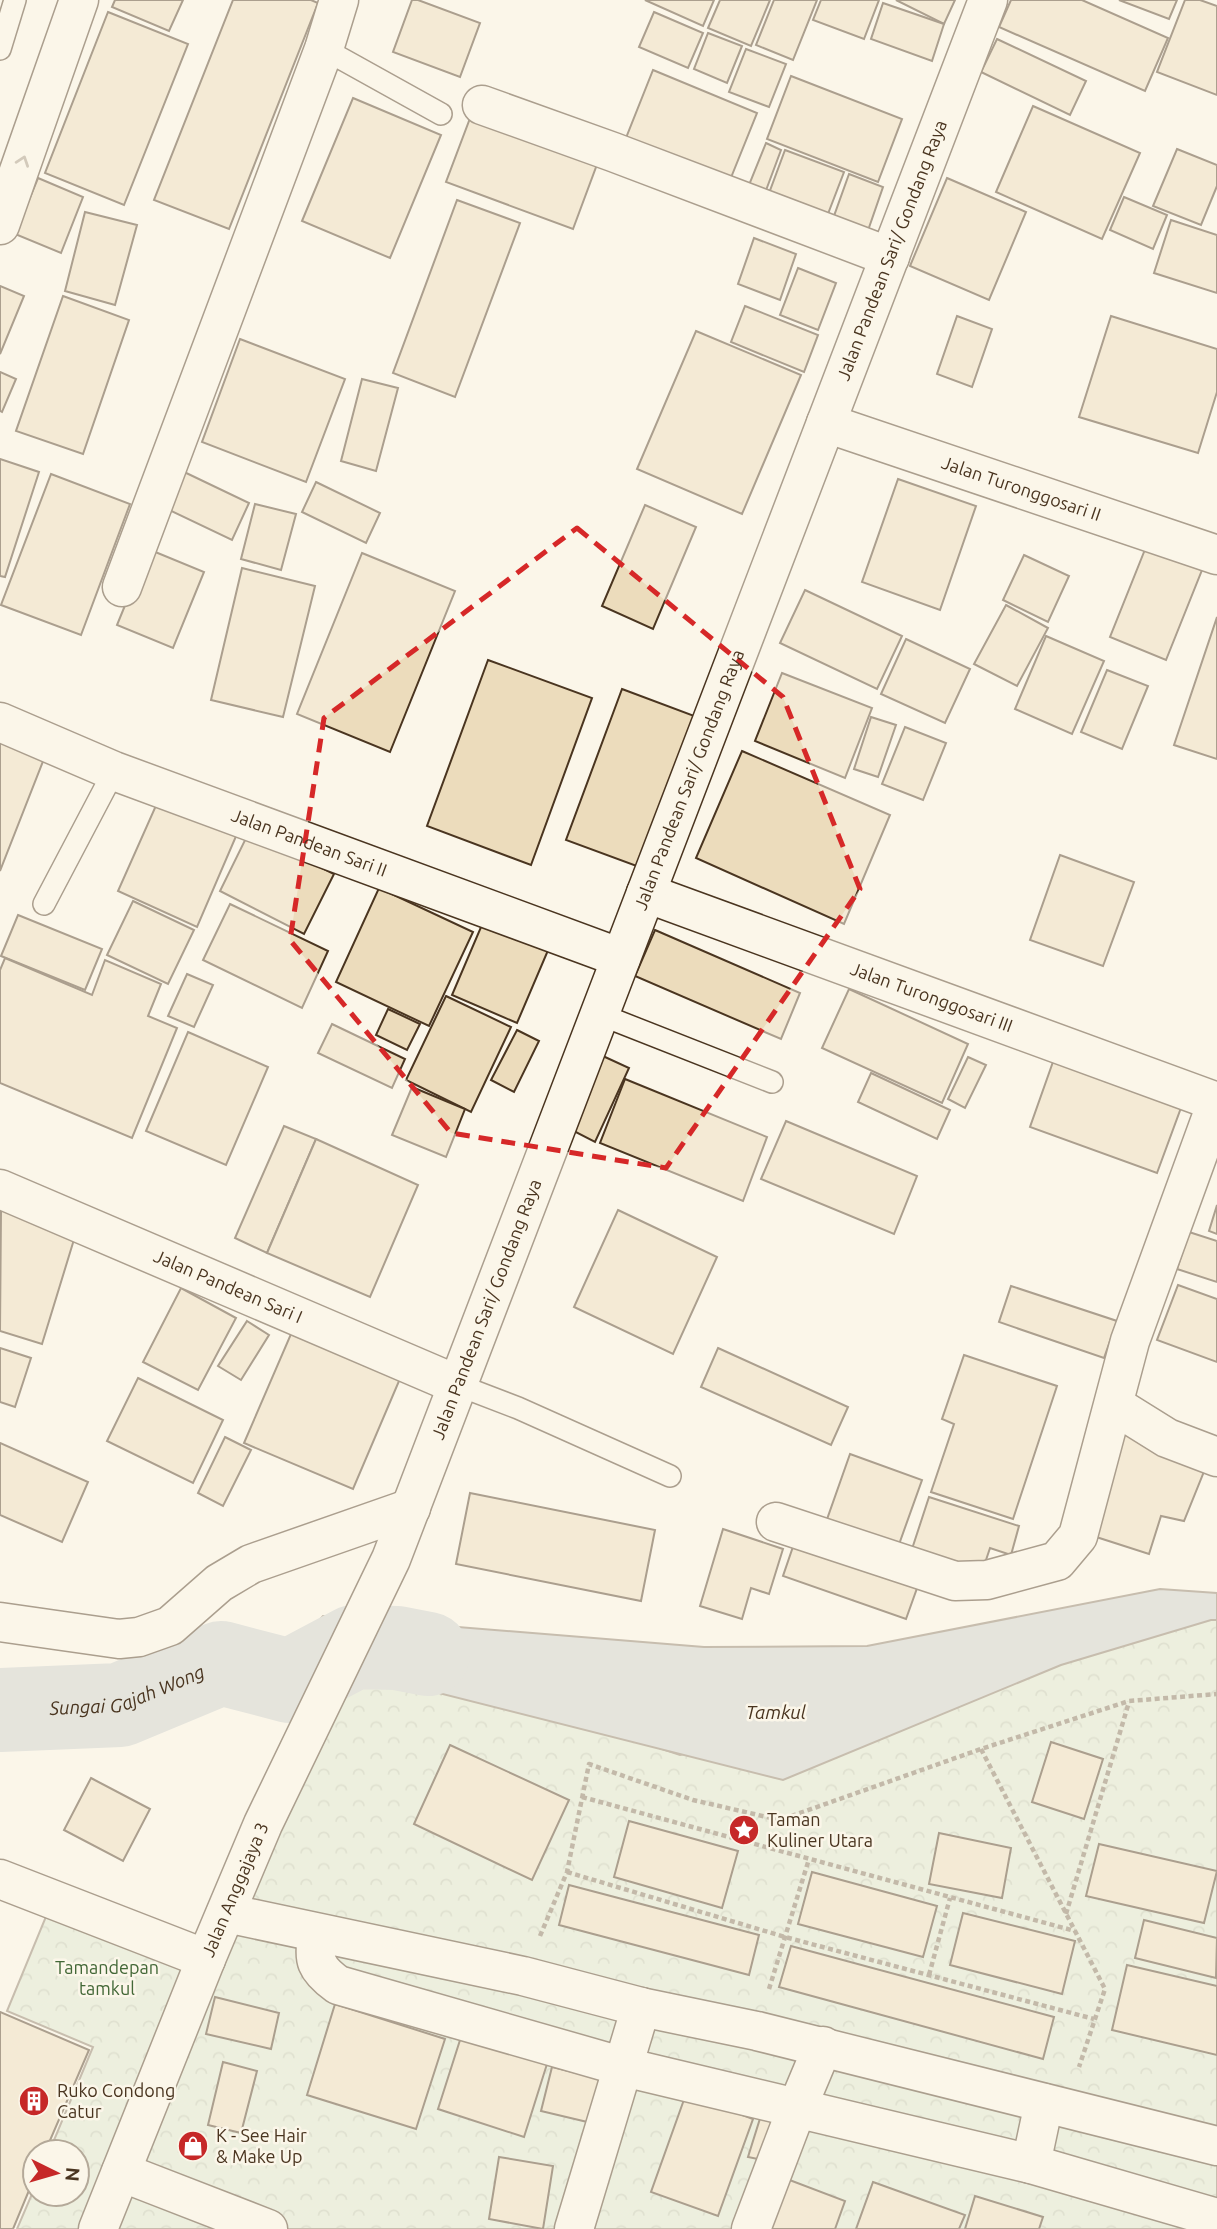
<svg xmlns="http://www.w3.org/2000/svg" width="1217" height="2229" font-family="Ubuntu,sans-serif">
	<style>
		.park { fill: url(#park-crowns); stroke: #887966; stroke-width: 2 }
		.water { fill: #c9cecd; stroke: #887966; stroke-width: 2 }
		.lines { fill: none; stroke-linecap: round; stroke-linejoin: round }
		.river { stroke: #c9cecd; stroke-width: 84 }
		.building { fill: #ecdcbc; stroke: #4a3520; stroke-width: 2 }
		.lane-casing { stroke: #4a3520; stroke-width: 24 }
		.street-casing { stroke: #4a3520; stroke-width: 41 }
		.secondary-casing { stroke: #4a3520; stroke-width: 41 }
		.path { stroke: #7f6f5c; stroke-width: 4.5; stroke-dasharray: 5 3.5; stroke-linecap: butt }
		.lane { stroke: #fbf6e9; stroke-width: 21 }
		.street { stroke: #fbf6e9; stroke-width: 38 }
		.secondary { stroke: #fbf6e9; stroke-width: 38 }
		.oneway { stroke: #a29684 }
		.marked { fill: none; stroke: #d62828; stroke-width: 5; stroke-dasharray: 14 9; stroke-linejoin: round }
		.labels { text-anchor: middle; stroke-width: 5; stroke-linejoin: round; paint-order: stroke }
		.street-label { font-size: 18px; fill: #4a3520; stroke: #fbf6e9 }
		.poi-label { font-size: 18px; fill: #4a3520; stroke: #fbf6e9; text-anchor: start }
		.park-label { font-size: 18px; fill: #436837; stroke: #fbf6e9 }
		.water-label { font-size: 19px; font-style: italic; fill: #4a3520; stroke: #fbf6e9 }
	</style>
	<defs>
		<pattern id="park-crowns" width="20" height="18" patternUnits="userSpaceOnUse" patternTransform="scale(1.75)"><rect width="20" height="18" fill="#dce7d0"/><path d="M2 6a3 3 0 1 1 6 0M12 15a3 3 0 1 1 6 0" fill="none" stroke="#bec7b2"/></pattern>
	</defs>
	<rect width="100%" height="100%" fill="#fbf6e9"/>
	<g class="park">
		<polygon points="1217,1615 1217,2138 238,1905 354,1647 680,1755"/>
		<polygon points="59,1885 198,1940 85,2229 17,2229 35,2187 35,2194 77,2194 77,2152 49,2152 93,2047 7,2011"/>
		<polygon points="235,1930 1217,2148 1217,2229 115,2229"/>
	</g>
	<polygon class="water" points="1160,1589 1217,1593 1217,1620 1211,1620 1061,1665 783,1780 288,1655 323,1616 704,1647 867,1646"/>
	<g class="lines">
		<path class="river" id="s1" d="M0,1710L120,1705L221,1663L290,1681L354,1647L397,1648L428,1654"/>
	</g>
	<g class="building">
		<polygon points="115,0 183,0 169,31 112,7"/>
		<polygon points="233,0 311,0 318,3 229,229 154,200"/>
		<polygon points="412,0 418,0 480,23 460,77 393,52"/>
		<polygon points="645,0 714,0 703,26"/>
		<polygon points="720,0 770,0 751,46 708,28"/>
		<polygon points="774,0 817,0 793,60 756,45"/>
		<polygon points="821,0 879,0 864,39 813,20"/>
		<polygon points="896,0 955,0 944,24"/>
		<polygon points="1011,0 1082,0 1168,38 1145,91 999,27"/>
		<polygon points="1119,0 1177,0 1169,19"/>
		<polygon points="1185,0 1200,0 1217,6 1217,95 1157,72"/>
		<polygon points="883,3 944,24 932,61 871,39"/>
		<polygon points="108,12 188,44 124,205 45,173"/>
		<polygon points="654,12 703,33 688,68 639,47"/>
		<polygon points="708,33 742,46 727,83 694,69"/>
		<polygon points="997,39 1086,81 1070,115 981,72"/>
		<polygon points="746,49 786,64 769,107 729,92"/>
		<polygon points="653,70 757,113 728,185 624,143"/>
		<polygon points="791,76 902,119 878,182 767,139"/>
		<polygon points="353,98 441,135 390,258 302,221"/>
		<polygon points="1033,106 1140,153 1102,239 996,192"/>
		<polygon points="472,113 599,159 573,229 446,182"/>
		<polygon points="766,143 781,150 762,201 745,195"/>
		<polygon points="1177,149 1217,165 1217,186 1201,225 1153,206"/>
		<polygon points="785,150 844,172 826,219 768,196"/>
		<polygon points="849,174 883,187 864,242 829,230"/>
		<polygon points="38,178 83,197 61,253 15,234"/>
		<polygon points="947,178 1026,212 989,300 910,266"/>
		<polygon points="1124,197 1167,215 1153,249 1110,230"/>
		<polygon points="457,200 520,223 455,397 393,373"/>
		<polygon points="85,212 137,225 115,305 65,291"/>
		<polygon points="1171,220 1217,235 1217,293 1154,273"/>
		<polygon points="754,238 796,254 780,300 738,284"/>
		<polygon points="798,268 836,283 818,330 780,315"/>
		<polygon points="0,286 24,296 0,354"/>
		<polygon points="63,296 129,320 83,454 16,431"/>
		<polygon points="745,306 818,335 804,372 731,342"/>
		<polygon points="957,316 992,329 972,387 937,374"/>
		<polygon points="1111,316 1217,349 1217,392 1198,453 1079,417"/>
		<polygon points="696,331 801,375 742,514 637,469"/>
		<polygon points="240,339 345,379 306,482 202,442"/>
		<polygon points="0,372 16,379 2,412 0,411"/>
		<polygon points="362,379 398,388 376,471 341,461"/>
		<polygon points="0,459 39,472 5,577 0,576"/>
		<polygon points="180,470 249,503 232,540 163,507"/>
		<polygon points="51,474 130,504 81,635 1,605"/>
		<polygon points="898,479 976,506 940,610 862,582"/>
		<polygon points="316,482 380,513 366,543 302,512"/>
		<polygon points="255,504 296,514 281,570 241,559"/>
		<polygon points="645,505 696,527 653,629 602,606"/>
		<polygon points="1146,547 1202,570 1166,660 1110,637"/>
		<polygon points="148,549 204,572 173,648 117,625"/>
		<polygon points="362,553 455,591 390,752 297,714"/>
		<polygon points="1024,555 1069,576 1048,622 1003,600"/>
		<polygon points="242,568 315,586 283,717 211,700"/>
		<polygon points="805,590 902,636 877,689 780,643"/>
		<polygon points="1006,605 1048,628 1017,686 974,664"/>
		<polygon points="1217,617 1217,759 1174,745"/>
		<polygon points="1046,636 1104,661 1072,734 1015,709"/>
		<polygon points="906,639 970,669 945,723 881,694"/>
		<polygon points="488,660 592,698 531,865 427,826"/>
		<polygon points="1107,670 1148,686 1122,749 1081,732"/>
		<polygon points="782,673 872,708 845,778 755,741"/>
		<polygon points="622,689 697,717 642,868 566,840"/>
		<polygon points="871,717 896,725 878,777 854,769"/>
		<polygon points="0,726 49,746 0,871"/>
		<polygon points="905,727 946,743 923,800 882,784"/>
		<polygon points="742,751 890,815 844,924 696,858"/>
		<polygon points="162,792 240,827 197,927 118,891"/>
		<polygon points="249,832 334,874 304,934 220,891"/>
		<polygon points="1060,855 1134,882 1103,966 1030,940"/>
		<polygon points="379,888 473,932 429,1026 336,982"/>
		<polygon points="133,901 194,930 168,984 107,955"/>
		<polygon points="230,904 328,951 302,1008 203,960"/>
		<polygon points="18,915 102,949 85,990 1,956"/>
		<polygon points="484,920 549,948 517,1023 452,995"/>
		<polygon points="655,930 800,993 781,1039 635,976"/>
		<polygon points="5,958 92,995 105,960 161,984 148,1016 177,1028 132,1138 0,1083 0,970"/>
		<polygon points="187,974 213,985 194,1027 168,1016"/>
		<polygon points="849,989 968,1044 942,1103 822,1048"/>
		<polygon points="446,996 511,1027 471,1112 406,1080"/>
		<polygon points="388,1009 420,1024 407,1050 376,1035"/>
		<polygon points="332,1024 405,1059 392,1088 318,1053"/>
		<polygon points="517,1030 539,1041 514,1092 491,1080"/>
		<polygon points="188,1032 268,1067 226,1165 146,1131"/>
		<polygon points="592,1051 629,1068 595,1142 564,1126"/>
		<polygon points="968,1057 986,1065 965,1108 948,1099"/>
		<polygon points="1054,1059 1182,1105 1157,1173 1030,1127"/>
		<polygon points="871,1073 950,1110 937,1139 858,1102"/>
		<polygon points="625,1079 767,1137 743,1201 600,1143"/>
		<polygon points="412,1087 465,1109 446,1157 392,1135"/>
		<polygon points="786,1121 917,1176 894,1234 761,1179"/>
		<polygon points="284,1126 316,1139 267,1253 235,1238"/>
		<polygon points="316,1139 418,1185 370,1297 267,1253"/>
		<polygon points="1217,1205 1217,1234 1209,1231"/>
		<polygon points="1,1210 76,1233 42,1344 0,1331"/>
		<polygon points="618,1210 717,1257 673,1354 574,1307"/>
		<polygon points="1189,1232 1217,1241 1217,1282 1177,1269"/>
		<polygon points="1178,1285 1217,1299 1217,1362 1157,1340"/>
		<polygon points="1011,1286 1117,1321 1104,1358 999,1322"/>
		<polygon points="181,1288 236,1318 198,1390 143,1362"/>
		<polygon points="247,1321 269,1335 241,1380 218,1366"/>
		<polygon points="294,1327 402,1374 353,1489 244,1443"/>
		<polygon points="0,1348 31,1358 15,1407 0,1402"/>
		<polygon points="718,1348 848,1407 831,1445 701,1387"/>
		<polygon points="964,1355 1057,1386 1013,1519 931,1492 954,1424 942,1419"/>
		<polygon points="138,1378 223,1420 193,1483 107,1441"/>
		<polygon points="1121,1430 1207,1464 1184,1521 1161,1516 1149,1554 1087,1534"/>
		<polygon points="225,1437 251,1450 223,1506 198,1493"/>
		<polygon points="0,1443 88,1482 62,1542 0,1515"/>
		<polygon points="850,1454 922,1480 897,1550 825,1525"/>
		<polygon points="470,1493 655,1530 641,1601 456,1564"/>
		<polygon points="929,1497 1019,1526 1011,1555 990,1548 982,1572 912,1549"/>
		<polygon points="723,1529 783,1549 769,1594 751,1588 742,1619 700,1606"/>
		<polygon points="797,1535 921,1577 906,1619 783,1576"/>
		<polygon points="1051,1742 1103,1759 1084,1819 1032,1802"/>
		<polygon points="450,1745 569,1800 532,1880 414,1824"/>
		<polygon points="91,1778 150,1809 123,1861 64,1830"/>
		<polygon points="629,1821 738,1851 722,1908 614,1877"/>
		<polygon points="939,1833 1011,1848 1002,1898 929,1884"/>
		<polygon points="1099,1844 1217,1871 1204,1923 1086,1896"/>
		<polygon points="812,1872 937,1906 923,1957 798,1924"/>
		<polygon points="569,1885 759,1935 749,1975 559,1925"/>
		<polygon points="963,1913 1075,1941 1062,1994 950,1965"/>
		<polygon points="1144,1920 1217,1938 1216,1978 1135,1958"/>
		<polygon points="791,1946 1054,2017 1043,2059 779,1987"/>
		<polygon points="1127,1965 1217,1986 1217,2055 1112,2030"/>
		<polygon points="215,1997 279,2013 271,2049 206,2034"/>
		<polygon points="335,2004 445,2039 416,2129 307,2095"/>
		<polygon points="0,2012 89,2050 45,2152 35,2152 35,2176 13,2229 0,2229"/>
		<polygon points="461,2037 547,2064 524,2137 438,2109"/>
		<polygon points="223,2062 257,2071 241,2133 208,2125"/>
		<polygon points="552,2067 610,2081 600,2125 541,2111"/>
		<polygon points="686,2094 753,2119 718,2216 651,2192"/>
		<polygon points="763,2109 783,2119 768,2161 748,2157"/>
		<polygon points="499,2157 553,2166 543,2229 489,2219"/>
		<polygon points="779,2176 845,2201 835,2229 760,2229"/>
		<polygon points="873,2182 965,2215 959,2229 856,2229"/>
		<polygon points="975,2196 1043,2217 1039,2229 965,2229"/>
	</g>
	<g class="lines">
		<g class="lane-casing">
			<g id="lane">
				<polyline points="0,49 15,0"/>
				<polyline points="324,49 441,114"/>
				<polyline points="44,904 114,771"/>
				<polyline points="599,1014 772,1082"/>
				<polyline points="458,1385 518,1408 670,1476"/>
			</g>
		</g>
		<g class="street-casing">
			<g id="street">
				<polyline points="482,105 613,152 890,257"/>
				<polyline points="0,225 79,0"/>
				<path id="s2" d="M826,423L1217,555"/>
				<polyline points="122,587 324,49 339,0"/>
				<path id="s3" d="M0,722L114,771L621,958"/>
				<path id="s4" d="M646,893L1217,1102"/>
				<path id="s5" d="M0,1189L458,1385"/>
				<polyline points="1114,1405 1167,1438 1217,1457"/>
				<polyline points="776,1522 955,1581 987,1580 1057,1561 1078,1536 1130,1341 1217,1102"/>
				<polyline points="0,1622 119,1639 139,1637 170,1626 219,1583 251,1564 411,1508"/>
				<polyline points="0,1879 206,1959"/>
				<polyline points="226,1913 523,1976 641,2007 757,2031 1217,2146"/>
				<path d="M318,1934C312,1960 316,1969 338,1985L624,2067L1031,2164L1217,2218"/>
				<polyline points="1031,2164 1044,2103"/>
				<polyline points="121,2172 268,2229"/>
				<polyline points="574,2229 641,2007"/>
				<polyline points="751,2229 797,2108 823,2046"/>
			</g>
		</g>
		<g class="secondary-casing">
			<g id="secondary">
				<path id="s6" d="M98,2229L206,1959L263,1824L391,1559L988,0"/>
			</g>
		</g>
		<g class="path">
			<polyline points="981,1749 1105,1989 1079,2067"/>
			<polyline points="582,1797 1075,1931"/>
			<polyline points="567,1872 785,1937 1094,2019"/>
			<polyline points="1066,1914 1129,1702"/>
			<polyline points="540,1936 567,1872 589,1764 693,1800 780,1820 981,1749 1129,1701 1217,1694"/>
			<polyline points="929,1975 950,1898"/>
			<polyline points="769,1989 809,1859"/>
		</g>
		<use href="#lane" class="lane"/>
		<use href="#street" class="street"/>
		<use href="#secondary" class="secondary"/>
	</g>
	<defs><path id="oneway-chevron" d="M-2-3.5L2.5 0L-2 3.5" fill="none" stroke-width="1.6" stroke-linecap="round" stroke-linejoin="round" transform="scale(1.75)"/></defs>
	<use class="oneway" href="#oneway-chevron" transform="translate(23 161) rotate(-71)"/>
	<path d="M0 0H1217V2229H0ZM577,528L783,697L860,889L666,1168L451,1133L290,940L324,718Z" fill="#fbf6e9" fill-opacity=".55" fill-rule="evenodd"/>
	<path class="marked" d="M577,528L783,697L860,889L666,1168L451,1133L290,940L324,718Z"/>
	<defs>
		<g id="sight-disc" transform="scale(1.575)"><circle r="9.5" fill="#c62828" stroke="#fbf6e9"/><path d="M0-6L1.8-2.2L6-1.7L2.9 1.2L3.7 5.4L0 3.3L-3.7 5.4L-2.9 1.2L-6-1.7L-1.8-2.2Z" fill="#fff"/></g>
		<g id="building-disc" transform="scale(1.575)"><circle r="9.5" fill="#c62828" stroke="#fbf6e9"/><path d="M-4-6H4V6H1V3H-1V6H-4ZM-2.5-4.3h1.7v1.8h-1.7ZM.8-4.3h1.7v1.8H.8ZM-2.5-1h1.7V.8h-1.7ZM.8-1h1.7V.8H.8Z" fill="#fff"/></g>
		<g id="shop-disc" transform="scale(1.575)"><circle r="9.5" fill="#c62828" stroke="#fbf6e9"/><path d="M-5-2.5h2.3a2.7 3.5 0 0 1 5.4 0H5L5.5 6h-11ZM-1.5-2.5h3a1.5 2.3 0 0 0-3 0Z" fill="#fff"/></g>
	</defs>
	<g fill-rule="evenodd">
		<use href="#sight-disc" x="744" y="1830"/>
		<use href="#building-disc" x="34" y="2101"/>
		<use href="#shop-disc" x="193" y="2146"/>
	</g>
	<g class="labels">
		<g class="street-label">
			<text dy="6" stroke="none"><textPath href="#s6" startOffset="2133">Jalan Pandean Sari/ Gondang Raya</textPath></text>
			<text dy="6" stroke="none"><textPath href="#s2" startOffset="206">Jalan Turonggosari II</textPath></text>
			<text dy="6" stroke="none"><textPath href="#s6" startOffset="1566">Jalan Pandean Sari/ Gondang Raya</textPath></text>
			<text dy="6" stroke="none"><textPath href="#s3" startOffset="332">Jalan Pandean Sari II</textPath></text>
			<text dy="6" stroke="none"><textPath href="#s4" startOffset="304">Jalan Turonggosari III</textPath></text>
			<text dy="6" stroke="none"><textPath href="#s5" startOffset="248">Jalan Pandean Sari I</textPath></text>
			<text dy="6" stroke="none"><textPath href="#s6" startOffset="999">Jalan Pandean Sari/ Gondang Raya</textPath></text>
			<text dy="6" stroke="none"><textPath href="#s6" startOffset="366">Jalan Anggajaya 3</textPath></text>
		</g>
		<g class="poi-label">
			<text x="767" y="1826">Taman<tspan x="767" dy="21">Kuliner Utara</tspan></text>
			<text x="57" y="2097">Ruko Condong<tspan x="57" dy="21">Catur</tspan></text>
			<text x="216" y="2142">K - See Hair<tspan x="216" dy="21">&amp; Make Up</tspan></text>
		</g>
		<g class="park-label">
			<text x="107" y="1974">Tamandepan<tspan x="107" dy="21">tamkul</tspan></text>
		</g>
		<g class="water-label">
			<text dy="7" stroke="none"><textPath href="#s1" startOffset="130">Sungai Gajah Wong</textPath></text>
			<text x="776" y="1719">Tamkul</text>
		</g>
	</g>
	<g transform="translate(56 2173) rotate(95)"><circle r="33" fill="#fbf6e9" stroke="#b4a999" stroke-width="2"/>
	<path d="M0-5L12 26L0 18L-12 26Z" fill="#c62828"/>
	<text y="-10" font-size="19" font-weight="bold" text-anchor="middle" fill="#4a3520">N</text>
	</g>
</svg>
